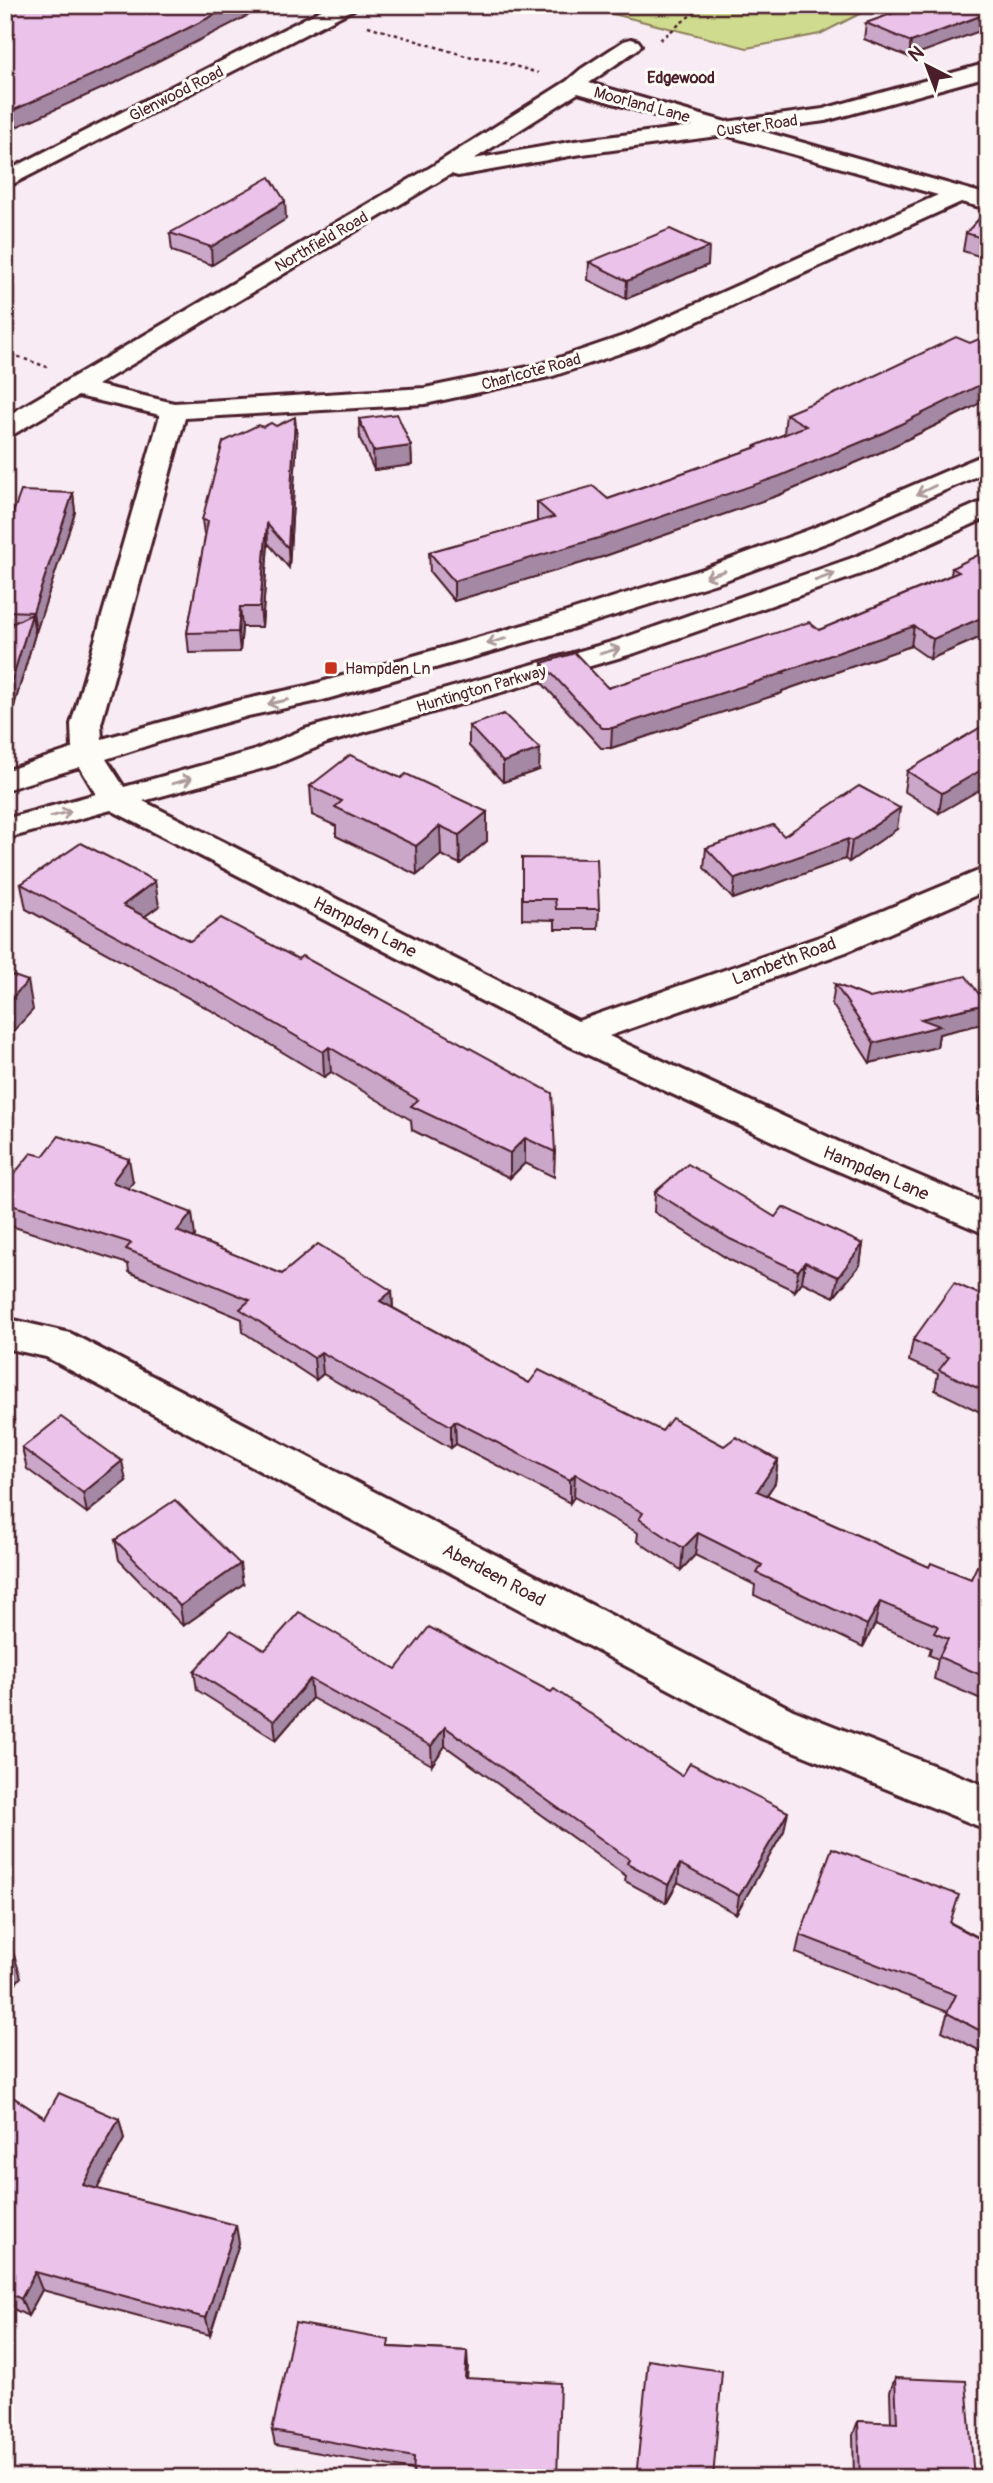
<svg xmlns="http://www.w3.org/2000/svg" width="993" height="2483" font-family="Pangolin,sans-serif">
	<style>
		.green { fill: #cfdb8e; stroke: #8c7d5c; stroke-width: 2 }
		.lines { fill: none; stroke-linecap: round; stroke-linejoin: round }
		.minor-casing { stroke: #4a1f2b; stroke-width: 6 }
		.path { stroke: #4a1f2b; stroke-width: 2.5; stroke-dasharray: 3.5 3.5; stroke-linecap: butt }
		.minor { fill: #fdfcf7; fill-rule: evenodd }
		.wall { fill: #caa7c9; stroke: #4a1f2b; stroke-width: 2 }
		.shaded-wall { fill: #a488a4; stroke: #4a1f2b; stroke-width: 2 }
		.building { fill: #ebc2ea; stroke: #4a1f2b; stroke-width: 2 }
		.oneway { stroke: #ac999b }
		.poi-dot { fill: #c8321e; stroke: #fdfcf7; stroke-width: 2.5 }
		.labels { text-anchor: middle; stroke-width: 6; stroke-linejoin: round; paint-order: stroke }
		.far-neighbourhood-label { font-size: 16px; font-weight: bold; fill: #4a1f2b; stroke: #fdfcf7 }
		.far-street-label { font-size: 16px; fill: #4a1f2b; stroke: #fdfcf7 }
		.far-poi-label { font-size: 16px; fill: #4a1f2b; stroke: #fdfcf7; text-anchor: start }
		.street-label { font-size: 18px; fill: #4a1f2b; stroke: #fdfcf7 }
	</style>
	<rect width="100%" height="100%" fill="#f8ebf3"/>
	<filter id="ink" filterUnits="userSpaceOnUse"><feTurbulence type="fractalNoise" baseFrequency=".0143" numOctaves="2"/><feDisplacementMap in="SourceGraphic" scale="14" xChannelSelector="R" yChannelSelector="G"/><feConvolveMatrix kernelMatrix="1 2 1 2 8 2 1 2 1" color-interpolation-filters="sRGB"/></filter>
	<g filter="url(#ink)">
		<polygon class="green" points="578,5 877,5 820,34 747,48"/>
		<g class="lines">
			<g class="minor-casing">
				<g id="minor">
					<polygon points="331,5 357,5 354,9 5,188 5,172"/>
					<path d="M631,39L638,41L641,45L638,49L589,83L726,122L823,109L988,63V76L825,121L758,130L988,195V209L961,202L647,344L553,376L425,404L185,418L101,724L102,739L233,702L307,686L548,618L703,569L811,529L988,453V471L831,541L723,581L568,630L323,700L248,716L174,737L106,759L124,787L253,751L305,729L615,641L855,557L988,499V517L875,569L635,653L327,743L275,765L143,801L578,1021L822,936L988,867V890L846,952L609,1036L841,1143L988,1205V1235L815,1161L563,1043L111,810L5,839V819L96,794L80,767L5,790V771L72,749L71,724L160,415L78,396L14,434L5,436V417L431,167L567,81L581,69L624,41ZM578,93L693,126L575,141L474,159ZM725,135L938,195L629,334L538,365L425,388L174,403L97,385L451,174L458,176L575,155Z"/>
					<polygon points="5,1318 70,1333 793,1710 988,1787 988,1830 761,1738 46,1357 5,1348"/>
				</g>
			</g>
			<g class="path">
				<polyline points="368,26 466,56 491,59 538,73"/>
				<polyline points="660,40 703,5"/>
				<polyline points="5,352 47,367"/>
			</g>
			<use href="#minor" class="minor"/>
		</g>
		<g class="wall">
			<polygon points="916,5 909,57 864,39 866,23"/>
			<polygon points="988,209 988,259 963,251 966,233"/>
			<polygon points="286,219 212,265 172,251 170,233"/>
			<polygon points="589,262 708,265 626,299 588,280"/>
			<polygon points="971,408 881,452 779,495 602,557 454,601 430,572 429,552 537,522 537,502 608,499 754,448 755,446 785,434 784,433 786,414"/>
			<polygon points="359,419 411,446 412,465 374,470 360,439"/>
			<polygon points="263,427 297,437 289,568 268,543 262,627 242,627 240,652 189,653 187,633 205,540 202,520"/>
			<polygon points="73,493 75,512 36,632 35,632 35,634 14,706 5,706 5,535"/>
			<polygon points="988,550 988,634 930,659 911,646 782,691 782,693 611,748 601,748 542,683 542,663 608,688 819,630 951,575 952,568"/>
			<polygon points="988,723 939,813 904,791 907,771"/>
			<polygon points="469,726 539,770 503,782 469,746"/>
			<polygon points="401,778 487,812 487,841 460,864 441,855 417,875 336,836 336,826 312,815 310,786"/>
			<polygon points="897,829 849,862 845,859 733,899 704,868 706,848 784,836"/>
			<polygon points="522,858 599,909 598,929 555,929 555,920 522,919"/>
			<polygon points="21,884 159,906 144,917 555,1152 554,1177 525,1163 510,1178 412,1130 411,1120 331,1072 324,1077 229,1020 26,909"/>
			<polygon points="835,984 870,998 986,1004 982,1024 939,1034 937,1047 870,1063 832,1004"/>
			<polygon points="988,1085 988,1118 977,1114 982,1093"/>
			<polygon points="43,1156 133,1182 128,1188 195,1236 193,1238 282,1274 392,1291 393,1308 529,1383 662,1431 778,1460 775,1483 767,1495 929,1567 971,1579 988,1570 988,1702 934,1679 938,1659 929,1655 931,1648 875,1624 863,1647 754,1595 755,1585 695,1555 681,1570 637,1541 638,1533 574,1497 570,1503 456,1444 451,1448 323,1374 316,1380 243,1332 242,1319 129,1272 128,1264 5,1224 5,1185"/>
			<polygon points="655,1192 775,1217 863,1244 860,1265 834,1297 802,1282 795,1291 728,1259 654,1212"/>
			<polygon points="988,1298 988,1405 985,1404 980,1412 935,1390 938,1374 909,1361 913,1340"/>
			<polygon points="22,1448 126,1481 87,1513 27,1469"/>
			<polygon points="115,1540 243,1584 183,1626 119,1560"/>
			<polygon points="265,1650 396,1669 682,1776 784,1831 736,1914 678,1882 666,1903 625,1881 626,1876 445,1746 432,1765 312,1698 276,1740 197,1690 194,1671"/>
			<polygon points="951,1923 988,1942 988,2055 942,2031 948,2012 796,1953 800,1935"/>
			<polygon points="5,2092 45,2118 119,2119 124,2139 97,2189 239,2243 210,2335 42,2290 28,2316 5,2305"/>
			<polygon points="390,2347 467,2351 467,2378 413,2470 275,2445 272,2431"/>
			<polygon points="895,2378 974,2478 854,2478 853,2435 858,2421 891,2423 890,2392"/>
		</g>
		<g class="shaded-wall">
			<polygon points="234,5 253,5 253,13 119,81 5,132 5,114"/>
			<polygon points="988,13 988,28 909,57 911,42"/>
			<polygon points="285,201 286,219 212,265 211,247"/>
			<polygon points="709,247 708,265 626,299 627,281"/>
			<polygon points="988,381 988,398 971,408 881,452 779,495 602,557 454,601 454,581"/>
			<polygon points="295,417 297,437 289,568 288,548"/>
			<polygon points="411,446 412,465 374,470 373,451"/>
			<polygon points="73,493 75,512 36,632 33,612"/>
			<polygon points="267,524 268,543 262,627 260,607"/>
			<polygon points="988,602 988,634 930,659 933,639 983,604"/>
			<polygon points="240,607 242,627 240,652 238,632"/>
			<polygon points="32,614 35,634 14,706 10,686"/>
			<polygon points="914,626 911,646 782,691 782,693 611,748 612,728 782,672"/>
			<polygon points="540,749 539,770 503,782 503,762"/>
			<polygon points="988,766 988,785 939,813 942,793"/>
			<polygon points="900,808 897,829 849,862 852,841"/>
			<polygon points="487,812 487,841 460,864 459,835"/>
			<polygon points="440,826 441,855 417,875 416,846"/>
			<polygon points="848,839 845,859 733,899 735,879"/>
			<polygon points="155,881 159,906 126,930 123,905"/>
			<polygon points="28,981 33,1010 5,1040 5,1005"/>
			<polygon points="986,1004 982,1024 939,1034 937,1047 870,1063 874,1043 921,1019"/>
			<polygon points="329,1047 331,1072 324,1077 323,1052"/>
			<polygon points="525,1138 525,1163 510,1178 510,1153"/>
			<polygon points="129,1159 133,1182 116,1205 112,1182"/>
			<polygon points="192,1213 195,1236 180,1254 177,1231"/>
			<polygon points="863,1244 860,1265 834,1297 838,1277"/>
			<polygon points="805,1262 802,1282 795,1291 798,1271"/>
			<polygon points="392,1291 393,1314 380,1301"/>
			<polygon points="321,1352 323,1374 316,1380 314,1358"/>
			<polygon points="988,1386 985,1404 980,1412 984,1391"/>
			<polygon points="9,1401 14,1422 5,1439 5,1409"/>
			<polygon points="455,1421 456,1444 451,1448 451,1426"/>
			<polygon points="778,1460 775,1483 754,1513 757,1491"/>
			<polygon points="122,1461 126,1481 87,1513 83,1493"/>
			<polygon points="575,1474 574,1497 570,1503 570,1480"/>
			<polygon points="698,1533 695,1555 681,1570 683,1548"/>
			<polygon points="240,1564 243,1584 183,1626 180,1606"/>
			<polygon points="880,1602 875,1624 863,1647 867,1625"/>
			<polygon points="310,1679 312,1698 276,1740 274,1721"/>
			<polygon points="445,1727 445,1746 432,1765 431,1746"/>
			<polygon points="788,1812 784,1831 736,1914 739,1896"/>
			<polygon points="680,1864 678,1882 666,1903 668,1885"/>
			<polygon points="13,1952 21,1977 5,1996 5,1961"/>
			<polygon points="119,2119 124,2139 89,2204 83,2185"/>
			<polygon points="236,2225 239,2243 210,2335 206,2318"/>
			<polygon points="35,2272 42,2290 28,2316 21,2299"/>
			<polygon points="467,2351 468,2366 466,2392 465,2378"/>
		</g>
		<g class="building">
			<polygon points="5,5 234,5 117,64 5,114"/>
			<polygon points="916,5 988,5 988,13 911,42 866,23"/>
			<polygon points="270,177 285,201 211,247 170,233"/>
			<polygon points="988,209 988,240 966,233"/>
			<polygon points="670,229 709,247 627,281 589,262"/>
			<polygon points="988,335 988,381 883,433 780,476 602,537 454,581 429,552 554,517 537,502 593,486 608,499 757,447 755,446 806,426 786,414 853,386 956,337 970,343"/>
			<polygon points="397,414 411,446 373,451 359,419"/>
			<polygon points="295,417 288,548 267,524 260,607 240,607 238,632 187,633 208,521 202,520 223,442 258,425 263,427 271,423 276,426"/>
			<polygon points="21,491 73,493 33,612 5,611 5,535"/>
			<polygon points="988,550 988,602 983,604 988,607 988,615 933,639 914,626 782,672 784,673 612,728 602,728 542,663 575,653 608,688 809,622 819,630 959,572 952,568"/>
			<polygon points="32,614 10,686 5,686 5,627"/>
			<polygon points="504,714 540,749 503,762 469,726"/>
			<polygon points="988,723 988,766 942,793 907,771"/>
			<polygon points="350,755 401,778 406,774 487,812 459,835 440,826 416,846 335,807 342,801 310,786"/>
			<polygon points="859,786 900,808 852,841 848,839 735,879 706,848 773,825 784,836"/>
			<polygon points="81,843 155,881 123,905 190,941 221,918 298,959 302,956 552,1093 555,1152 525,1138 510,1153 411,1106 418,1100 329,1047 323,1052 226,995 21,884"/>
			<polygon points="522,858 597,859 599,909 556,909 555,899 522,899"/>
			<polygon points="5,973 28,981 5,1005"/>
			<polygon points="966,976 986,1004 921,1019 940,1026 874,1043 835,984 870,998"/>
			<polygon points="988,1085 988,1096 982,1093"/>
			<polygon points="59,1136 129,1159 112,1182 192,1213 177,1231 282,1274 318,1244 392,1291 380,1301 529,1383 539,1370 662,1431 672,1418 724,1446 736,1437 778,1460 757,1491 929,1567 931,1563 971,1579 977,1566 988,1570 988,1678 939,1657 948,1639 934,1633 938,1626 880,1602 867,1625 757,1573 762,1565 698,1533 683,1548 639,1519 643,1513 575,1474 570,1480 455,1421 451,1426 321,1352 314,1358 240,1309 250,1300 126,1249 131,1243 5,1203 5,1185 31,1153 43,1156"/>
			<polygon points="688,1164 775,1217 783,1207 863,1244 838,1277 805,1262 798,1271 730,1239 655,1192"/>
			<polygon points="954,1283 988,1298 988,1386 984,1391 939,1370 949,1357 913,1340"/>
			<polygon points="61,1417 122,1461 83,1493 22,1448"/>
			<polygon points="175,1500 240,1564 180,1606 115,1540"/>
			<polygon points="299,1612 396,1669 429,1627 551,1692 554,1689 682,1776 690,1763 788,1812 739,1896 680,1864 668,1885 627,1863 629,1859 445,1727 431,1746 310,1679 274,1721 194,1671 231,1630 265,1650"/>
			<polygon points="832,1848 959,1895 950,1923 988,1943 988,2035 947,2013 956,1995 800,1935"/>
			<polygon points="5,1946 13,1952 5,1961"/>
			<polygon points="5,2092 45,2118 59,2093 119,2119 83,2185 236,2225 206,2318 35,2272 21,2299 5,2291"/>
			<polygon points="295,2323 389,2340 388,2347 467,2351 465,2378 560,2383 557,2478 413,2478 414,2457 272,2431"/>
			<polygon points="648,2360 722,2371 713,2478 636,2478"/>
			<polygon points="895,2378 966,2381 974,2478 860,2478 858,2421 897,2423"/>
		</g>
		<defs><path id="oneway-shaft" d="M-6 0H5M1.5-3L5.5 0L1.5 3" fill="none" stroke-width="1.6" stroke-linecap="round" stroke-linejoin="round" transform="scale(1.75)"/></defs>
		<g class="oneway">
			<use href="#oneway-shaft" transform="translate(926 490) rotate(155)"/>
			<use href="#oneway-shaft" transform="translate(715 574) rotate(161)"/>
			<use href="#oneway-shaft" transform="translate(825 577) rotate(-20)"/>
			<use href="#oneway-shaft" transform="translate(497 641) rotate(164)"/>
			<use href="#oneway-shaft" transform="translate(610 651) rotate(-16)"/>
			<use href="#oneway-shaft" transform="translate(278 702) rotate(167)"/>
			<use href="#oneway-shaft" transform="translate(182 781) rotate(-16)"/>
			<use href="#oneway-shaft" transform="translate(61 814) rotate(-15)"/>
		</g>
	</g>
	<rect class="poi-dot" x="324" y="661" width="14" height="14" rx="3.5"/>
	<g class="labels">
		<g class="far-neighbourhood-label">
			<text x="681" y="83">Edgewood</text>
		</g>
		<g class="far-street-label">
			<text transform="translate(176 93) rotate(-27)" y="6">Glenwood Road</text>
			<text transform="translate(642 104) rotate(15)" y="6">Moorland Lane</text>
			<text transform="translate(757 125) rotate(-8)" y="6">Custer Road</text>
			<text transform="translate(321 241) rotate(-30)" y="6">Northfield Road</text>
			<text transform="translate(531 371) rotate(-15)" y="6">Charlcote Road</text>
			<text transform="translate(481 688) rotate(-16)" y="6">Huntington Parkway</text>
		</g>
		<g class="far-poi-label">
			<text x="345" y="674">Hampden Ln</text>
		</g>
		<g class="street-label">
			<text transform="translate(365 927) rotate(27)" y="6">Hampden Lane</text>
			<text transform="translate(784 961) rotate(-20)" y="6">Lambeth Road</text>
			<text transform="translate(876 1173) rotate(23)" y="6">Hampden Lane</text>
			<text transform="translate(494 1575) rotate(28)" y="6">Aberdeen Road</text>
		</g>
	</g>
	<rect width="993" height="2483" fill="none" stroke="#fdfcf7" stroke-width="28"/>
	<rect x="14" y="14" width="965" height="2455" fill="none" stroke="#4a1f2b" stroke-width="2.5" filter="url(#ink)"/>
	<g transform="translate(927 66) rotate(318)" stroke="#fdfcf7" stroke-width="5" paint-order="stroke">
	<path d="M0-5L12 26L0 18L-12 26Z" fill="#4a1f2b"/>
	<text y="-10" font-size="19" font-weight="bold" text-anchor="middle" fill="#4a1f2b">N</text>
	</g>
</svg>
